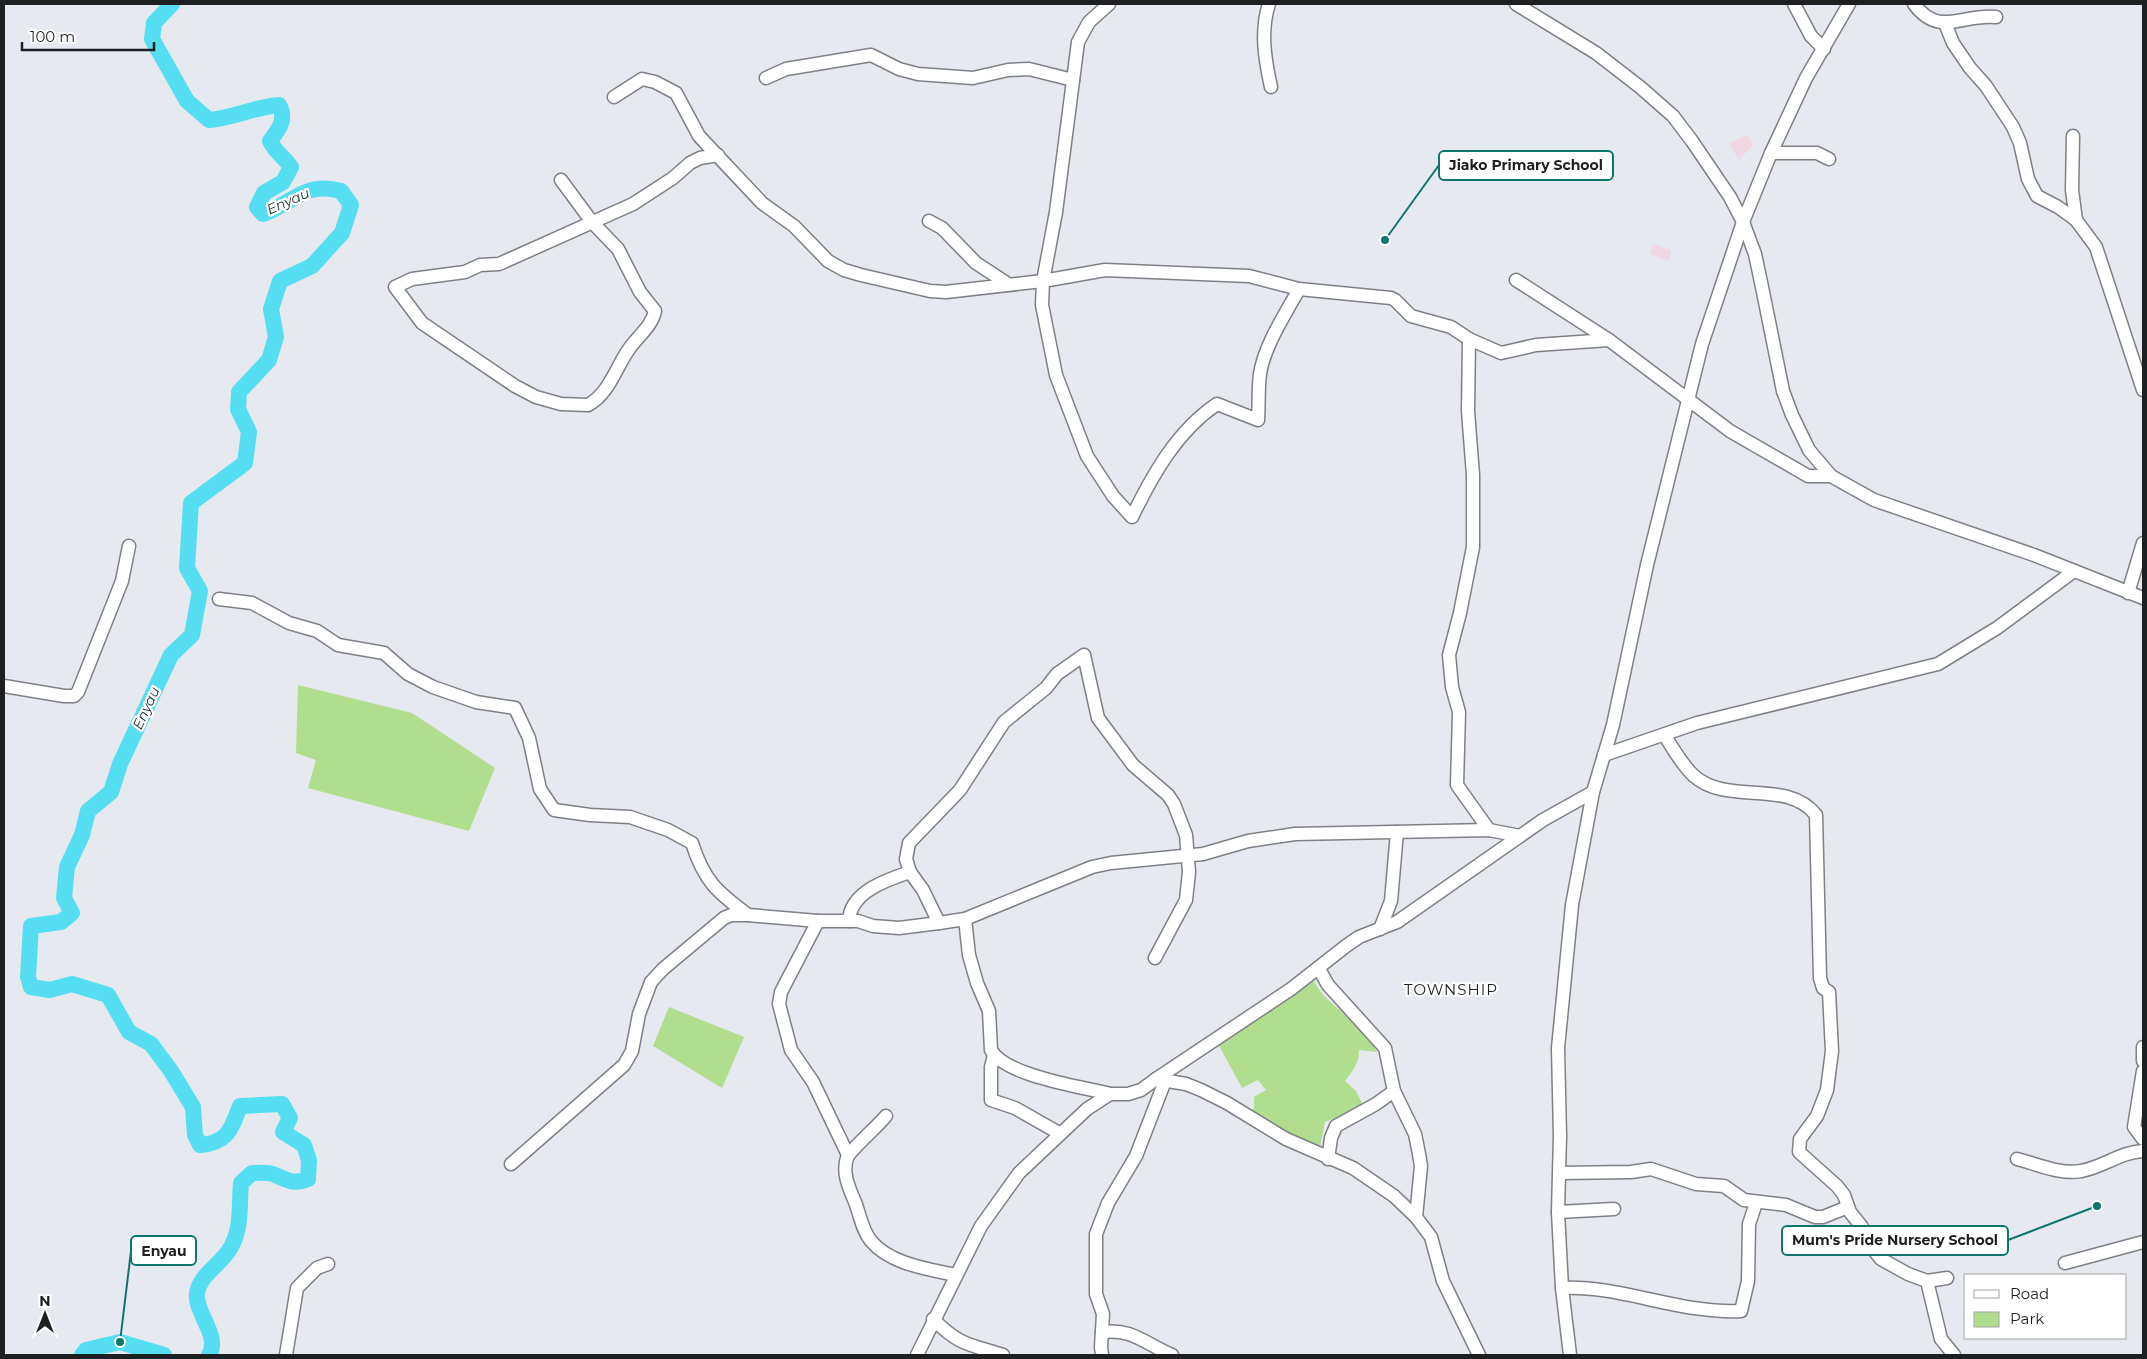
<svg xmlns="http://www.w3.org/2000/svg" width="2147" height="1359" font-family="Montserrat,sans-serif">
	<style>
		.industrial { fill: #f0d8e2 }
		.green { fill: #b0de8e }
		.lines { fill: none; stroke-linecap: round; stroke-linejoin: round }
		.river { stroke: #55def1; stroke-width: 16 }
		.minor-casing { stroke: #7e8086; stroke-width: 15 }
		.minor { stroke: #fff; stroke-width: 12 }
		.labels { text-anchor: middle; stroke-width: 4.5; stroke-linejoin: round; paint-order: stroke }
		.water-label { font-size: 14px; font-style: italic; fill: #193134; stroke: #fff }
		.quarter-label { font-size: 15px; letter-spacing: 1px; fill: #1e1f21; stroke: #fff }
		.leader { fill: none; stroke: #0f766e; stroke-width: 2 }
		.callout-dot { fill: #0f766e; stroke: #fff; stroke-width: 2 }
		.callout { fill: #fff; stroke: #0f766e; stroke-width: 2 }
		.callout-label { font-size: 14px; text-anchor: middle; font-weight: bold; fill: #1e1f21 }
	</style>
	<rect width="100%" height="100%" fill="#e6e9f0"/>
	<g class="industrial">
		<polygon points="1747,135 1753,145 1739,160 1729,144"/>
		<polygon points="1653,244 1671,250 1669,261 1650,254"/>
	</g>
	<g class="green">
		<polygon points="298,685 412,713 495,768 469,831 308,788 316,760 296,753"/>
		<path d="M1313,978C1321,1001 1349,1014 1364,1032C1369,1038 1373,1045 1377,1052L1359,1050C1360,1062 1352,1072 1345,1081L1356,1091L1363,1105L1352,1112L1325,1122L1319,1152L1249,1110L1254,1109V1097L1266,1090L1258,1080L1242,1088L1217,1042Z"/>
		<polygon points="669,1007 744,1037 722,1088 653,1046"/>
	</g>
	<g class="lines">
		<g class="river">
			<path d="M172,4L154,23L152,39L187,101L209,120C233,118 255,107 279,105C287,119 279,129 270,141C275,152 284,157 291,167L283,182L264,193L257,207L263,214C294,203 304,181 341,191L351,205L342,233L312,266L280,281L271,309L276,337L269,360L239,392L238,409L249,432L245,463L191,503L187,568L200,591L192,635L171,655L120,764L111,792L88,811L82,835L67,867L64,898L72,913L61,922L31,926L28,977L31,987L50,990L72,984L108,995L129,1032L151,1044L171,1071L193,1107L195,1135L200,1145C228,1143 231,1129 240,1106L282,1104L290,1118L283,1132L304,1145L309,1160L308,1179C292,1185 287,1180 273,1174C267,1172 258,1173 252,1173L241,1183C239,1204 242,1228 231,1247C222,1264 200,1274 197,1293C194,1312 221,1336 209,1355"/>
			<polyline points="82,1355 86,1350 120,1342 164,1355"/>
		</g>
		<g class="minor-casing">
			<g id="minor">
				<path d="M1109,4L1089,22L1078,42L1056,212L1043,281L1042,305L1056,375L1087,456L1113,496L1132,517C1153,474 1177,431 1217,404L1258,420C1259,405 1258,389 1260,374C1264,346 1286,313 1299,289"/>
				<path d="M1269,4C1260,31 1265,60 1271,87"/>
				<polyline points="1516,4 1596,53 1640,87 1673,116 1692,141 1730,197 1743,222 1755,254 1762,287 1783,391 1792,415 1809,450 1831,476 1874,500 2034,555 2143,598"/>
				<polyline points="1794,4 1811,36 1824,49"/>
				<path d="M1914,4C1939,38 1963,13 1996,17"/>
				<polyline points="1945,23 1953,43 1970,68 1986,86 2013,127 2020,143 2028,179 2037,196 2058,207 2076,220 2096,247 2143,390"/>
				<polyline points="766,78 786,69 871,55 899,69 918,74 973,78 1008,70 1029,69 1073,80"/>
				<polyline points="614,97 642,79 655,82 676,93 699,136 762,203 794,226 828,261 844,270 861,275 930,291 946,292 1043,281 1105,270 1249,276 1299,289 1391,298 1395,300 1411,316 1451,327 1469,339 1501,353 1536,345 1609,340"/>
				<polyline points="2073,136 2072,190 2076,220"/>
				<polyline points="1771,153 1817,153 1829,159"/>
				<path d="M561,180L592,222L618,249L640,292L655,311C652,326 638,336 629,349C616,367 609,394 588,405L561,404L536,397L515,386L422,323L395,287L412,279L465,272L480,265L499,264L633,204L673,178L690,163L700,158L718,155"/>
				<polyline points="929,221 942,228 976,263 1008,284"/>
				<polyline points="1516,280 1609,340 1730,431 1808,476 1831,476"/>
				<polyline points="1469,339 1468,411 1473,475 1473,547 1460,613 1449,655 1452,687 1459,712 1457,785 1489,830"/>
				<polyline points="2128,593 2143,543"/>
				<path d="M219,599L252,603L289,623L317,631L338,645L384,653L408,674L433,687L476,702L515,708L529,738L540,789L554,810L590,815L630,817L668,830L692,843C704,881 717,892 748,915"/>
				<polyline points="4,686 64,696 74,696 78,692 122,581 129,546"/>
				<path d="M1665,736C1674,750 1682,765 1694,776C1728,806 1787,778 1816,815L1820,978L1823,988L1829,992L1832,1051L1827,1090L1817,1116L1800,1139L1799,1152L1837,1186L1844,1195L1850,1212L1862,1227L1873,1249L1881,1259L1908,1274L1927,1281L1941,1339L1954,1355"/>
				<polyline points="1604,755 1697,723 1938,664 1997,628 2074,571"/>
				<path d="M965,919L969,955L977,983L989,1011L991,1050C1005,1076 1083,1087 1110,1094"/>
				<polyline points="818,921 781,992 779,1004 791,1050 813,1082 848,1155"/>
				<path d="M849,921C850,892 886,880 910,872"/>
				<polyline points="939,923 923,890 910,872 906,859 909,843 960,790 1004,722 1046,688 1057,674 1084,655 1098,718 1133,765 1168,795 1174,804 1186,835 1189,872 1186,900 1155,958"/>
				<polyline points="1380,929 1391,901 1397,832"/>
				<polyline points="1319,969 1328,985 1385,1048 1394,1091 1415,1134 1419,1154 1421,1166 1416,1217"/>
				<polyline points="2143,1047 2143,1061"/>
				<polyline points="994,1055 991,1067 991,1100 1015,1108 1059,1133"/>
				<polyline points="2143,1071 2134,1127 2143,1139"/>
				<polyline points="1156,1079 1291,989 1346,946 1359,937 1397,922 1543,820 1593,792"/>
				<path d="M886,1116C878,1126 850,1150 847,1158C842,1173 849,1188 855,1202C860,1215 862,1230 871,1241C890,1264 928,1269 955,1275"/>
				<polyline points="1328,1159 1331,1138 1336,1126 1376,1104 1394,1091"/>
				<path d="M2017,1159C2037,1164 2061,1175 2081,1171C2104,1167 2120,1152 2143,1151"/>
				<polyline points="511,1164 624,1065 632,1051 639,1014 651,982 663,969 724,918 731,915 748,915 818,921 858,921 873,926 899,928 939,923 965,919 1092,867 1111,863 1203,854 1248,841 1295,834 1489,830 1520,836"/>
				<polyline points="1560,1173 1631,1172 1651,1169 1696,1184 1724,1186 1744,1200 1786,1205 1815,1217 1823,1217 1848,1207"/>
				<polyline points="1558,1212 1614,1209"/>
				<polyline points="2065,1263 2143,1242"/>
				<polyline points="1927,1281 1947,1278"/>
				<path d="M1562,1288C1621,1285 1679,1314 1741,1311L1748,1281L1749,1224L1756,1203"/>
				<path d="M933,1319C960,1346 969,1344 1003,1355"/>
				<path d="M1102,1332C1133,1328 1145,1344 1172,1355"/>
				<polyline points="286,1355 297,1288 317,1268 328,1264"/>
				<polyline points="917,1355 981,1226 1019,1173 1087,1109 1110,1094 1128,1094 1141,1090 1156,1079 1186,1084 1201,1090 1227,1103 1286,1139 1353,1168 1394,1196 1416,1217 1431,1237 1443,1281 1479,1355"/>
				<polyline points="1102,1355 1101,1347 1103,1314 1096,1294 1096,1234 1108,1203 1136,1156 1165,1081"/>
				<polyline points="1570,1355 1562,1288 1558,1212 1560,1136 1558,1048 1572,905 1593,792 1613,725 1647,565 1702,344 1743,222 1771,153 1806,78 1849,4"/>
			</g>
		</g>
		<use href="#minor" class="minor"/>
	</g>
	<g class="labels">
		<g class="water-label">
			<text transform="translate(288 201) rotate(-24)" y="5">Enyau</text>
			<text transform="translate(146 708) rotate(-65)" y="5">Enyau</text>
		</g>
		<g class="quarter-label">
			<text x="1451" y="995">TOWNSHIP</text>
		</g>
	</g>
	<path class="leader" d="M1385 240L1439 165M2097 1206L2008 1240M120 1342L131 1251"/>
	<g class="callout-dot">
		<circle cx="1385" cy="240" r="5"/>
		<circle cx="2097" cy="1206" r="5"/>
		<circle cx="120" cy="1342" r="5"/>
	</g>
	<g class="callout">
		<rect x="1439" y="151" width="174" height="29" rx="5"/>
		<rect x="1782" y="1226" width="226" height="29" rx="5"/>
		<rect x="131" y="1236" width="65" height="29" rx="5"/>
	</g>
	<g class="callout-label">
		<text x="1526" y="170">Jiako Primary School</text>
		<text x="1895" y="1245">Mum's Pride Nursery School</text>
		<text x="164" y="1256">Enyau</text>
	</g>
	<rect width="2147" height="1359" fill="none" stroke="#1e1f21" stroke-width="10"/>
	<rect x="1964" y="1274" width="162" height="65" fill="#ffffff" stroke="#a5a5a6"/>
	<rect x="1974" y="1290" width="25" height="8" fill="#ffffff" stroke="#a5a5a6"/>
	<text x="2010" y="1299" font-size="15" fill="#1e1f21">Road</text>
	<rect x="1974" y="1312" width="25" height="15" fill="#b0de8e" stroke="#a5a5a6"/>
	<text x="2010" y="1324" font-size="15" fill="#1e1f21">Park</text>
	<g transform="translate(45 1314)" stroke="#ffffff" stroke-width="4" paint-order="stroke">
	<path d="M0-4L9 19L0 12L-9 19Z" fill="#1e1f21"/>
	<text y="-8" font-size="14" font-weight="bold" text-anchor="middle" fill="#1e1f21">N</text>
	</g>
	<path d="M22 42v8h132v-8" fill="none" stroke="#1e1f21" stroke-width="2.5"/>
	<text x="30" y="42" font-size="15" fill="#1e1f21" stroke="#ffffff" stroke-width="4" paint-order="stroke">100 m</text>
</svg>
